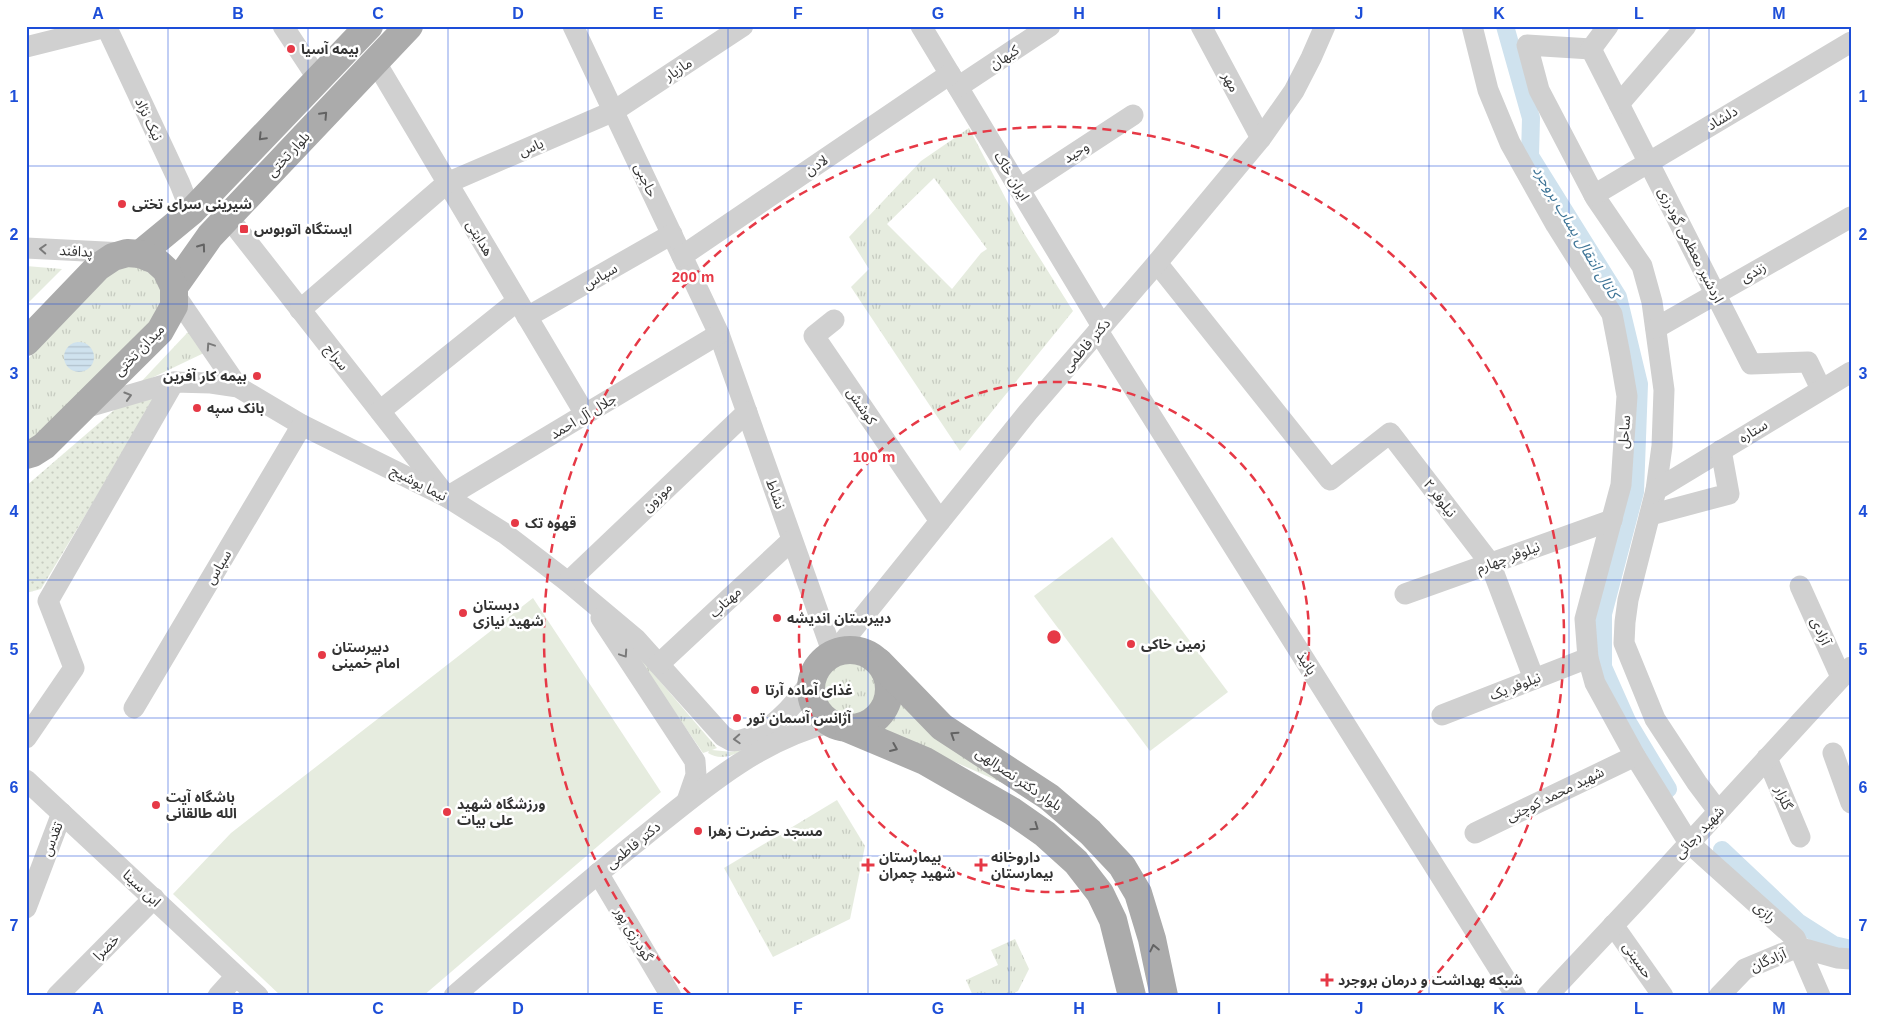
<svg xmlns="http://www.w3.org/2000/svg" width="1877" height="1022" font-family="Arial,'Noto Sans Arabic',sans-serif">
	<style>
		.grass { fill: url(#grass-tufts); fill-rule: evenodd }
		.park { fill: url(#park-dots) }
		.garden { fill: #e6ecdf }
		.water { fill: url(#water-rules) }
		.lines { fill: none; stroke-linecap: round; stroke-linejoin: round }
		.canal { stroke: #cfe2ee; stroke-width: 18 }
		.minor { stroke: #d0d0d0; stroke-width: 21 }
		.major { stroke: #ababab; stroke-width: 28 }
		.oneway { stroke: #636363 }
		.oneway2 { stroke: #7a7a7a }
		.grid { fill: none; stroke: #1d4ed8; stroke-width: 1; stroke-opacity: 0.55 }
		.ring { fill: none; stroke: #e63946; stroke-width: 2.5; stroke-dasharray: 9 6 }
		.poi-dot { fill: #e63946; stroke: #fff; stroke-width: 2 }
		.labels { text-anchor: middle; stroke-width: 5; stroke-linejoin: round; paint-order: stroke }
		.poi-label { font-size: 14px; font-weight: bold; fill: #333; stroke: #fff; text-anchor: start }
		.street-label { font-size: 14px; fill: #333; stroke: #fff }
		.water-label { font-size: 15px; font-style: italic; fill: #3f7597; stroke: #fff }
		.centre { fill: #e63946; stroke: #fff; stroke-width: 2.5 }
		.ring-label { font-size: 15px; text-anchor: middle; font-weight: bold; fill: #e63946; stroke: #fff; stroke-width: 5; stroke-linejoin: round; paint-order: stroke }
		.neatline { fill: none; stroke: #1d4ed8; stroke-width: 2 }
		.grid-label { font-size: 16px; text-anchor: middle; font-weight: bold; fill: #1d4ed8 }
	</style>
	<defs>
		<pattern id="grass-tufts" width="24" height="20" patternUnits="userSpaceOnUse" patternTransform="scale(1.25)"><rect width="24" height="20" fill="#e6ecdf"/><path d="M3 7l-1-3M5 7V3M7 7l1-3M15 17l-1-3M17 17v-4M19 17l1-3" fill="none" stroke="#c6cbc0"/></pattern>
		<pattern id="park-dots" width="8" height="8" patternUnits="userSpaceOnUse" patternTransform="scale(1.25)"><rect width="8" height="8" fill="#e6ecdf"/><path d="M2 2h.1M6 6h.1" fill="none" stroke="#c6cbc0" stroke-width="1.8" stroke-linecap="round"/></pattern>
		<pattern id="water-rules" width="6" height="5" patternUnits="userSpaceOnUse" patternTransform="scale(1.25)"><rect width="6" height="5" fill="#cfe2ee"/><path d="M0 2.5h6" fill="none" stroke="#b2c2cd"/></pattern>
	</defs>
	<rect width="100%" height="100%" fill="#fff"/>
	<g class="grass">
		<path d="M969,128L1022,230L1073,311L960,451L851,287L869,269L849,237L921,161ZM934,178L987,249L981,253L952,289L887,224Z"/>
		<polygon points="26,266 62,269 26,305"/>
		<polygon points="129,266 140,267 157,278 164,297 158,317 37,437 26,442 26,361 110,274 119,268"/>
		<polygon points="188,332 206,352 139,384"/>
		<path d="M624,639L717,748L712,750L732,752L741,748V751C730,757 719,760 708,753L709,751L703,753Z"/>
		<circle cx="850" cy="689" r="26"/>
		<polygon points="896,701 1007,785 878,728"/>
		<polygon points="837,800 865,846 850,919 773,957 724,868"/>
		<polygon points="1015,939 1029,969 1018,991 1008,996 973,996 966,980 998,965 991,950"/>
	</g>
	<polygon class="park" points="157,396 41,589 26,593 26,486 127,399"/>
	<g class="garden">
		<polygon points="1112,537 1228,692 1150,751 1034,596"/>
		<polygon points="533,598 661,792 423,996 281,996 173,894 231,833"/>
	</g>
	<circle class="water" cx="79" cy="357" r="15"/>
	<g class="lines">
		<g class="canal">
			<polyline points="1505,26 1531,118 1530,156 1618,297 1639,384 1635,492 1603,614 1603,667 1627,721 1668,789"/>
			<polyline points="1722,850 1798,922 1834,945 1851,949"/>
		</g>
		<g class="minor">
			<polyline points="106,26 180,184 191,212"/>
			<polyline points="283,26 318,79"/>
			<polyline points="573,26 719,334 833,654"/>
			<polyline points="921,26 1102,326"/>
			<polyline points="1201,26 1261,138"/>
			<polyline points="1472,26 1488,90 1510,143 1556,225 1612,314 1620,355 1627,396 1621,485 1585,619 1588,658 1595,683 1635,756 1689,843 1795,938 1820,996"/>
			<polyline points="26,47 106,27"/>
			<polyline points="1591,49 1527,45 1539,90 1595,197 1642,266 1652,302 1664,390 1662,446 1656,490 1628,600 1625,622 1624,643 1655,719 1697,783 1718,811"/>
			<polyline points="1591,49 1751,364 1808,362 1821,389"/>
			<polyline points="1591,49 1608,26"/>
			<polyline points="375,61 585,414"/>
			<polyline points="958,87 1050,26"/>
			<polyline points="1619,104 1686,26"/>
			<polyline points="1020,189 1133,115"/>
			<polyline points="1594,195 1851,42"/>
			<polyline points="228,217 447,497 719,334"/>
			<polyline points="26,248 124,253"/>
			<polyline points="682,256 950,74"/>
			<polyline points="1157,263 1330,480 1390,433 1490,563 1534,679"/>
			<polyline points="175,295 238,387"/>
			<polyline points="300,310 447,183 614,111 743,26"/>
			<polyline points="527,317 672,234"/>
			<polyline points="834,320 814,336 940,521"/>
			<polyline points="1656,328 1851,217"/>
			<polyline points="1098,331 1516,996"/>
			<path d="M81,409L174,382L211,383L238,387L302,425L447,497L504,533L568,582L636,639L723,736L732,741C766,740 796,704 813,678"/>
			<polyline points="380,411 517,301"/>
			<polyline points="1656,490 1851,372"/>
			<polyline points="1650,515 1729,494 1721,450"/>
			<polyline points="568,582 747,412"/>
			<polyline points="1800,586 1841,677"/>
			<polyline points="1405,594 1612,520"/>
			<polyline points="601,618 695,761 696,775 687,801"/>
			<polyline points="833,654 1028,412 1157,263 1261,138 1294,91 1311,58 1325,26"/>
			<polyline points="659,664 792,540"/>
			<polyline points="134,708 302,425"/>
			<polyline points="1442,715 1588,658"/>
			<polyline points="26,738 74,668 48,601 174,382"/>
			<polyline points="1833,753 1851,803"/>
			<polyline points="1767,758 1800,837"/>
			<polyline points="26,780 258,996"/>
			<polyline points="1475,833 1635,756"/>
			<polyline points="598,873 671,996"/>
			<polyline points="26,908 62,813"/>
			<polyline points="1613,925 1663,996"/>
			<polyline points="57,996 154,898"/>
			<polyline points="218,996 236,976"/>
			<path d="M454,996C517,942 579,888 643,837C699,792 758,740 829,723"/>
			<polyline points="1547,996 1639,898 1851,667"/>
			<polyline points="1719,996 1745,969 1798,947 1837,958 1851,959"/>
		</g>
		<g class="major">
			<polyline points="140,254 191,212 369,26"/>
			<polyline points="174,287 210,236 409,26"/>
			<polyline points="26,342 98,267 113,257 127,253 140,254 155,260 166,270 174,287 174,306 160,331 44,446 33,453 26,455"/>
			<circle cx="850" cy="689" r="39"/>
			<polyline points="879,662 942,727 1049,797 1090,832 1122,866 1138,893 1152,939 1164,996"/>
			<polyline points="849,729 925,761 1012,811 1045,834 1076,862 1100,893 1113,920 1132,996"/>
		</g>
	</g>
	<defs><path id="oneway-chevron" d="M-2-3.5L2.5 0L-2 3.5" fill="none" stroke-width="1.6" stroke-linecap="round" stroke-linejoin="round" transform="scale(1.25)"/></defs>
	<g class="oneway">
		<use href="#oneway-chevron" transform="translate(324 115) rotate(-47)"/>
		<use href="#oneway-chevron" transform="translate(262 137) rotate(134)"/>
		<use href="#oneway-chevron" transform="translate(202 247) rotate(-54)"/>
		<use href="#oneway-chevron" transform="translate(954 735) rotate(-147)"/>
		<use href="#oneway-chevron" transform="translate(894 748) rotate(23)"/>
		<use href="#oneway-chevron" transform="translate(1035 827) rotate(35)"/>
		<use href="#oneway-chevron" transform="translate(1154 948) rotate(-102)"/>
	</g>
	<g class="oneway2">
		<use href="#oneway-chevron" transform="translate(43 249) rotate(-177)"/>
		<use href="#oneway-chevron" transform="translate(210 346) rotate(-124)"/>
		<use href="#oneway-chevron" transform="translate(128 396) rotate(-17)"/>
		<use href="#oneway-chevron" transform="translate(624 654) rotate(56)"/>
		<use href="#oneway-chevron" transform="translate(737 739) rotate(177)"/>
	</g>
	<path class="grid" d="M168,26V996M308,26V996M448,26V996M588,26V996M728,26V996M868,26V996M1009,26V996M1149,26V996M1289,26V996M1429,26V996M1569,26V996M1709,26V996M26,166H1851M26,304H1851M26,442H1851M26,580H1851M26,718H1851M26,856H1851"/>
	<g class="ring">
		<circle cx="1054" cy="637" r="255"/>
		<path d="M690 994A510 510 0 1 1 1418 994"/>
	</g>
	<g class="poi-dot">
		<circle cx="291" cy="49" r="5"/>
		<circle cx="122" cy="204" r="5"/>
		<rect x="239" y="224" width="10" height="10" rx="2.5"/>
		<circle cx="257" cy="376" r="5"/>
		<circle cx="197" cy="408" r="5"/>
		<circle cx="515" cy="523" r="5"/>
		<circle cx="463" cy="613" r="5"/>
		<circle cx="777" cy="618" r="5"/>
		<circle cx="1131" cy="644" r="5"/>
		<circle cx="322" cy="655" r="5"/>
		<circle cx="755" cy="690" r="5"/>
		<circle cx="737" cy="718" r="5"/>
		<circle cx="156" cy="805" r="5"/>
		<circle cx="447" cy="812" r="5"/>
		<circle cx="698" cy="831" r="5"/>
		<path d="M865.5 857.5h5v5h5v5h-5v5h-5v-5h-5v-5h5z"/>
		<path d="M978.5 857.5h5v5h5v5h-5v5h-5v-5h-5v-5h5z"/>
		<path d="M1324.5 972.5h5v5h5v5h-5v5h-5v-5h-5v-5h5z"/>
	</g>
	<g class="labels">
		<g class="poi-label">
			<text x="301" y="54">بیمه آسیا</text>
			<text x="132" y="209">شیرینی سرای تختی</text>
			<text x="254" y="234">ایستگاه اتوبوس</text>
			<text x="247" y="381" text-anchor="end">بیمه کار آفرین</text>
			<text x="207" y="413">بانک سپه</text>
			<text x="525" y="528">قهوه تک</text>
			<text x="473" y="610">دبستان<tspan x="473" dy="16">شهید نیازی</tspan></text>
			<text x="787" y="623">دبیرستان اندیشه</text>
			<text x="1141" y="649">زمین خاکی</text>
			<text x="332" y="652">دبیرستان<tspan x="332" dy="16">امام خمینی</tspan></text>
			<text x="765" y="695">غذای آماده آرتا</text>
			<text x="747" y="723">آژانس آسمان تور</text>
			<text x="166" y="802">باشگاه آیت<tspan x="166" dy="16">الله طالقانی</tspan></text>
			<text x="457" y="809">ورزشگاه شهید<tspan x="457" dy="16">علی بیات</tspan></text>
			<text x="708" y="836">مسجد حضرت زهرا</text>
			<text x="879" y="862">بیمارستان<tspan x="879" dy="16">شهید چمران</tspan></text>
			<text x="991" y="862">داروخانه<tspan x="991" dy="16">بیمارستان</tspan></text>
			<text x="1338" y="985">شبکه بهداشت و درمان بروجرد</text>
		</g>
		<g class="street-label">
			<text transform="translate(1004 57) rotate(-33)" y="5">کیهان</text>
			<text transform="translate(678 69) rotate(-33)" y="5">مازیار</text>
			<text transform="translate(1231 82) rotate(62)" y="5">مهر</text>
			<text transform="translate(1722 118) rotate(-31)" y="5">دلشاد</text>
			<text transform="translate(149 119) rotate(65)" y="5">نیک نژاد</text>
			<text transform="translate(531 147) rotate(-23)" y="5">یاس</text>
			<text transform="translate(1076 152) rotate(-33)" y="5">وحید</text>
			<text transform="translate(288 154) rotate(-47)" y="5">بلوار تختی</text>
			<text transform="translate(816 165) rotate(-34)" y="5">لادن</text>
			<text transform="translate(1012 176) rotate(59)" y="5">ایران خاک</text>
			<text transform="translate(646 180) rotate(65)" y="5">حاجبی</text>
			<text transform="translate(480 238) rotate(59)" y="5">هدایتی</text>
			<text transform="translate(1691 245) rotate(63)" y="5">اردشیر معظمی گودرزی</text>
			<text transform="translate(76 251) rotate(3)" y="5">پدافند</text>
			<text transform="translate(1753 272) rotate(-30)" y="5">زندی</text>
			<text transform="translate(600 276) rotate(-30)" y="5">سپاس</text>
			<text transform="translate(1086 345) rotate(-49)" y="5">دکتر فاطمی</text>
			<text transform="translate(139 350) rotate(-46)" y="5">میدان تختی</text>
			<text transform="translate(337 357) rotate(52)" y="5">سراج</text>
			<text transform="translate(862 406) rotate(56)" y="5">کوشش</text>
			<text transform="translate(583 416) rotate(-31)" y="5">جلال آل احمد</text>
			<text transform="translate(1753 431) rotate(-31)" y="5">ستاره</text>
			<text transform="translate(1624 432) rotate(-86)" y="5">ساحل</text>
			<text transform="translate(419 483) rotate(27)" y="5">نیما یوشیج</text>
			<text transform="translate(776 494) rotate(70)" y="5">نشاط</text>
			<text transform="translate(657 497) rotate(-44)" y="5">موزون</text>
			<text transform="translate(1440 498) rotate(52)" y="5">نیلوفر ۲</text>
			<text transform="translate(1508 557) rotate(-20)" y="5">نیلوفر چهارم</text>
			<text transform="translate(218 567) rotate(-59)" y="5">سپاس</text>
			<text transform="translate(725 602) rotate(-43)" y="5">مهتاب</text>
			<text transform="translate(1821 631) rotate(66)" y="5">آزادی</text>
			<text transform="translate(1307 663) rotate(58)" y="5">پانیذ</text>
			<text transform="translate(1515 686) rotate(-21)" y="5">نیلوفر یک</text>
			<text transform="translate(1019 779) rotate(34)" y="5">بلوار دکتر نصرالهی</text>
			<text transform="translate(1555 794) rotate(-26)" y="5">شهید محمد کوچتی</text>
			<text transform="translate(1784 798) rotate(67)" y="5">گلزار</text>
			<text transform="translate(1699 832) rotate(-47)" y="5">شهید رجائی</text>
			<text transform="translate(52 839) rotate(-69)" y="5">تقدس</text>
			<text transform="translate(633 845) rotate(-39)" y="5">دکتر فاطمی</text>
			<text transform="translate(142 888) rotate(43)" y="5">ابن سینا</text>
			<text transform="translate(1765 912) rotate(42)" y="5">رازی</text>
			<text transform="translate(634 934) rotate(59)" y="5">گودرزی پور</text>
			<text transform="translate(106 947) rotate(-45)" y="5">خضرا</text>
			<text transform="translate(1638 960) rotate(55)" y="5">حسینی</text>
			<text transform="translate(1768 960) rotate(-23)" y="5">آزادگان</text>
		</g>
		<g class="water-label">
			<text transform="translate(1576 232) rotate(59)" y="5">کانال انتقال پساب بروجرد</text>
		</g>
	</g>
	<circle cx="1054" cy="637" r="8" class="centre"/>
	<g class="ring-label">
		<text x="693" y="282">200 m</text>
		<text x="874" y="462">100 m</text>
	</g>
	<rect width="1877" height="1022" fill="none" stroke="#ffffff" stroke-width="55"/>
	<rect x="28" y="28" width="1822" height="966" class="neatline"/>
	<g class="grid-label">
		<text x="98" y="19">A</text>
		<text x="238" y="19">B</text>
		<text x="378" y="19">C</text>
		<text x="518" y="19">D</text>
		<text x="658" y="19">E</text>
		<text x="798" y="19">F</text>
		<text x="938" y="19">G</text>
		<text x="1079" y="19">H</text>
		<text x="1219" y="19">I</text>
		<text x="1359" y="19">J</text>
		<text x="1499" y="19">K</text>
		<text x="1639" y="19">L</text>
		<text x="1779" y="19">M</text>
		<text x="14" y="102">1</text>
		<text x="1863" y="102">1</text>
		<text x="14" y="240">2</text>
		<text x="1863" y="240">2</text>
		<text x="14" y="379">3</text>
		<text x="1863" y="379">3</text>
		<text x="14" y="517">4</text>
		<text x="1863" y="517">4</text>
		<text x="14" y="655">5</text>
		<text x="1863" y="655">5</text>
		<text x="14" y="793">6</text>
		<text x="1863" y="793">6</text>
		<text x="14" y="931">7</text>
		<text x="1863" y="931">7</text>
		<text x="98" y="1014">A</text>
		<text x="238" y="1014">B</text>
		<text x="378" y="1014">C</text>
		<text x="518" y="1014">D</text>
		<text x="658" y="1014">E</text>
		<text x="798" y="1014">F</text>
		<text x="938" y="1014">G</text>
		<text x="1079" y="1014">H</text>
		<text x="1219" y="1014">I</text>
		<text x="1359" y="1014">J</text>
		<text x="1499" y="1014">K</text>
		<text x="1639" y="1014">L</text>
		<text x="1779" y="1014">M</text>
	</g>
</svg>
